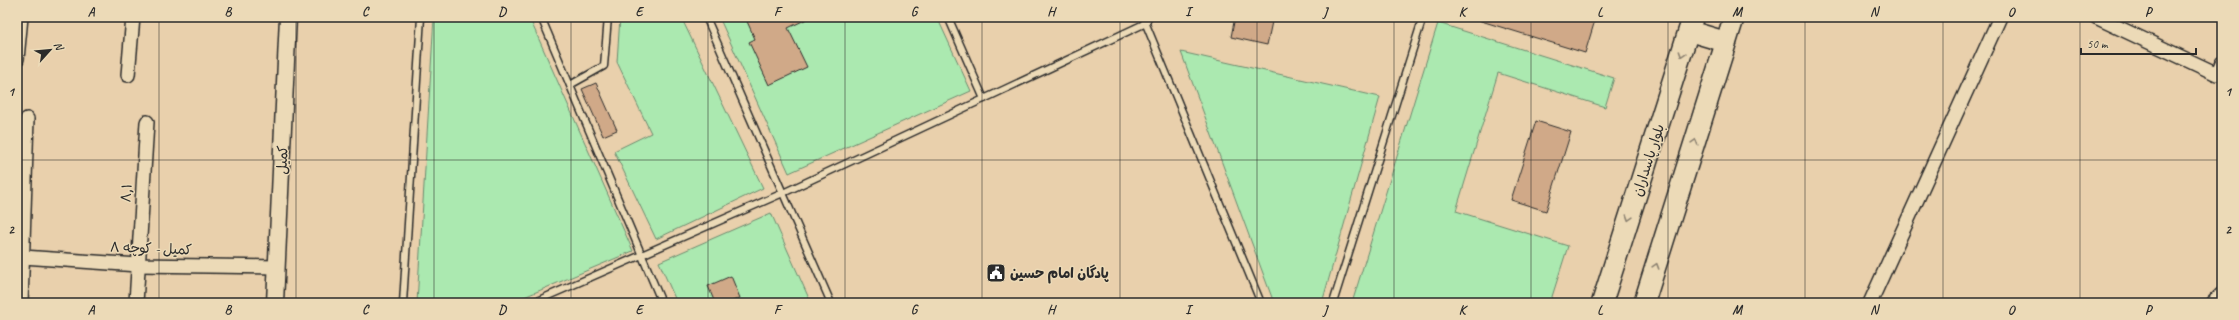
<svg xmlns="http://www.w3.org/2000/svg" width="2239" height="320" font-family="Caveat,'Playpen Sans Arabic',sans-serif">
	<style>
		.green { fill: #abe9b0; stroke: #6b8a6e }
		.building { fill: #d0a988; stroke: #2b2b2b }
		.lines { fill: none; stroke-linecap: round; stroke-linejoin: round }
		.service-casing { stroke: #2b2b2b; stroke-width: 9 }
		.minor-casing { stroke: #2b2b2b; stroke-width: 16 }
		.tertiary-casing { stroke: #2b2b2b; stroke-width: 19 }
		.primary-casing { stroke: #2b2b2b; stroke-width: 23 }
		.service { stroke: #ecdab7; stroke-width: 6 }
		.minor { stroke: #ecdab7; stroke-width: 13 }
		.tertiary { stroke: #ecdab7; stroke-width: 16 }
		.primary { stroke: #ecdab7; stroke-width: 20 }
		.oneway { stroke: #8c8271 }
		.grid { fill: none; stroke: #2b2b2b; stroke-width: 1; stroke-opacity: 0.55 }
		.labels { text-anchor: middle; stroke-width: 3; stroke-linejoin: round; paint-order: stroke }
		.street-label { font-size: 14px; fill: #2b2b2b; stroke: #ecdab7 }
		.poi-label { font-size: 14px; font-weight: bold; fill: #2b2b2b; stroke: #ecdab7; text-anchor: start }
		.neatline { fill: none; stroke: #2b2b2b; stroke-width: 1.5 }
		.grid-label { font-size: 13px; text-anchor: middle; font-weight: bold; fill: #2b2b2b }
	</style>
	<rect width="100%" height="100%" fill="#e9d0ac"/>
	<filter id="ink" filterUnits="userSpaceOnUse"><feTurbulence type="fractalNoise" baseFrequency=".025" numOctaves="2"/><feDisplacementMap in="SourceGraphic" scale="8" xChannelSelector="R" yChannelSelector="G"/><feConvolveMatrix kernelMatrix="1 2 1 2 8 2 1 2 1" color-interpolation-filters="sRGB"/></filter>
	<g filter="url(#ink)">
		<g class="green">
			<polygon points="434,17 529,17 633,251 510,303 417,303"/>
			<polygon points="620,17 681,17 763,188 656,239 614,151 651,133 617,62"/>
			<polygon points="719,17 937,17 971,91 789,173"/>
			<polygon points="1438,23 1614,78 1605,107 1498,73 1456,211 1568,246 1550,303 1352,303"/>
			<polygon points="1181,52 1380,97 1322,303 1274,303"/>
			<polygon points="771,213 811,303 677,303 659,262"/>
		</g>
		<g class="building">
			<polygon points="745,17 811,17 788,28 807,67 769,85 749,42 755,39"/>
			<polygon points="1235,17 1273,17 1267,45 1231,37"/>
			<polygon points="1478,17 1596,17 1585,53 1478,20"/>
			<polygon points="596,83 617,130 603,136 582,89"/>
			<polygon points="1536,121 1571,132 1546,211 1511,200"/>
			<polygon points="731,276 740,298 728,303 715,303 708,286"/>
		</g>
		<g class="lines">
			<g class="service-casing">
				<g id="service">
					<polyline points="541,17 662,303"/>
					<polyline points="706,17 831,303"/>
					<polyline points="948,17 984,99"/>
					<polyline points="1143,17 1261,303"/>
					<polyline points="570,85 604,66 608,17"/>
					<polyline points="403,303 421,17"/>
					<polyline points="532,303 783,193 1146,23 1148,17"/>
					<polyline points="1333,303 1423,17"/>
				</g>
			</g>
			<g class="minor-casing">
				<g id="minor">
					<polyline points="2096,17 2217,74 2222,63"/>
					<polyline points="17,59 21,17"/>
					<polyline points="128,75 133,17"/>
					<polyline points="23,257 138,265 277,267"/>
					<polyline points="21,303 27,119"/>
					<polyline points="136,303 147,122"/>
					<polyline points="1870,303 2000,17"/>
					<polyline points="2213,303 2222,294"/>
				</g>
			</g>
			<g class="tertiary-casing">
				<polyline id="tertiary" points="275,303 288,17"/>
			</g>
			<g class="primary-casing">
				<g id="primary">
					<polyline points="1689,31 1726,42"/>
					<polyline points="1602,303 1693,17"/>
					<polyline points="1644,303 1734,17"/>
				</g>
			</g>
			<use href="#service" class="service"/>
			<use href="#minor" class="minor"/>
			<use href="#tertiary" class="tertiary"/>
			<use href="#primary" class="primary"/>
		</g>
		<defs><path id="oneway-chevron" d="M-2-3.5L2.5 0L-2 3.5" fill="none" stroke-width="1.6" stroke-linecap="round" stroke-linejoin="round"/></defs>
		<g class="oneway">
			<use href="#oneway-chevron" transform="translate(1682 54) rotate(108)"/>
			<use href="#oneway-chevron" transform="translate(1695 142) rotate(-73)"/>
			<use href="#oneway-chevron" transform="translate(1629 218) rotate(108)"/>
			<use href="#oneway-chevron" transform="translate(1656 266) rotate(-73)"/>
		</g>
	</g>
	<path class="grid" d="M159,17V303M296,17V303M434,17V303M571,17V303M708,17V303M845,17V303M982,17V303M1120,17V303M1257,17V303M1394,17V303M1531,17V303M1668,17V303M1805,17V303M1943,17V303M2080,17V303M17,160H2222"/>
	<defs>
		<g id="civic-square" transform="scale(1)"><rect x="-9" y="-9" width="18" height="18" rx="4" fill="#2b2b2b" stroke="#ecdab7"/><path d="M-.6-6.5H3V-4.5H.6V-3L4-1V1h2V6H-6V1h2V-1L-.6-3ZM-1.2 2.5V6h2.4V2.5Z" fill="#fff"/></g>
	</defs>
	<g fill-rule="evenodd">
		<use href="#civic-square" x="996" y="273"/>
	</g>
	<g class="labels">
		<g class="street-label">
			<text transform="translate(282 160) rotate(-88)" y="5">کمیل</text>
			<text transform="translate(1648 160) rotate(-72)" y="5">بلوار پاسداران</text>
			<text transform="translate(126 193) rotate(-86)" y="5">۸٫۱</text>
			<text transform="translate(151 248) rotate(2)" y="5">کمیل - کوچه ۸</text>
		</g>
		<g class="poi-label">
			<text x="1010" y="278">پادگان امام حسین</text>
		</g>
	</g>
	<rect width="2239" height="320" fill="none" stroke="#ecdab7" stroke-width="44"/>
	<g transform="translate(50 50) rotate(63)" stroke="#ecdab7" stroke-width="3" paint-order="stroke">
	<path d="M0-3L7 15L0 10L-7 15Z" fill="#2b2b2b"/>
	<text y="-6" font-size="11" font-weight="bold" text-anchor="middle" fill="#2b2b2b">N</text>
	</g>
	<path d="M2081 48v6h115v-6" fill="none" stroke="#2b2b2b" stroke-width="2"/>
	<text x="2087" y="48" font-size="12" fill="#2b2b2b" stroke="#ecdab7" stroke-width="3" paint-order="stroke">50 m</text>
	<rect x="22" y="22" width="2195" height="276" class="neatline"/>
	<g class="grid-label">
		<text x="91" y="16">A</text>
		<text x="228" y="16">B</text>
		<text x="365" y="16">C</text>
		<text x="502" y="16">D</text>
		<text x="639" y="16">E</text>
		<text x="777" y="16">F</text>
		<text x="914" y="16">G</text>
		<text x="1051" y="16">H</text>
		<text x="1188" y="16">I</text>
		<text x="1325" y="16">J</text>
		<text x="1462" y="16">K</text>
		<text x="1600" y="16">L</text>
		<text x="1737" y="16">M</text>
		<text x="1874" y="16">N</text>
		<text x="2011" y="16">O</text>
		<text x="2148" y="16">P</text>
		<text x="11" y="96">1</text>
		<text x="2228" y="96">1</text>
		<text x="11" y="234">2</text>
		<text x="2228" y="234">2</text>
		<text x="91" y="314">A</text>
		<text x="228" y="314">B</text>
		<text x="365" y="314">C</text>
		<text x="502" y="314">D</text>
		<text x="639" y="314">E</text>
		<text x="777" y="314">F</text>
		<text x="914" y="314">G</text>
		<text x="1051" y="314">H</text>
		<text x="1188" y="314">I</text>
		<text x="1325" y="314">J</text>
		<text x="1462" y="314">K</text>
		<text x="1600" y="314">L</text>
		<text x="1737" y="314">M</text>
		<text x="1874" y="314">N</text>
		<text x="2011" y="314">O</text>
		<text x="2148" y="314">P</text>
	</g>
</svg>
